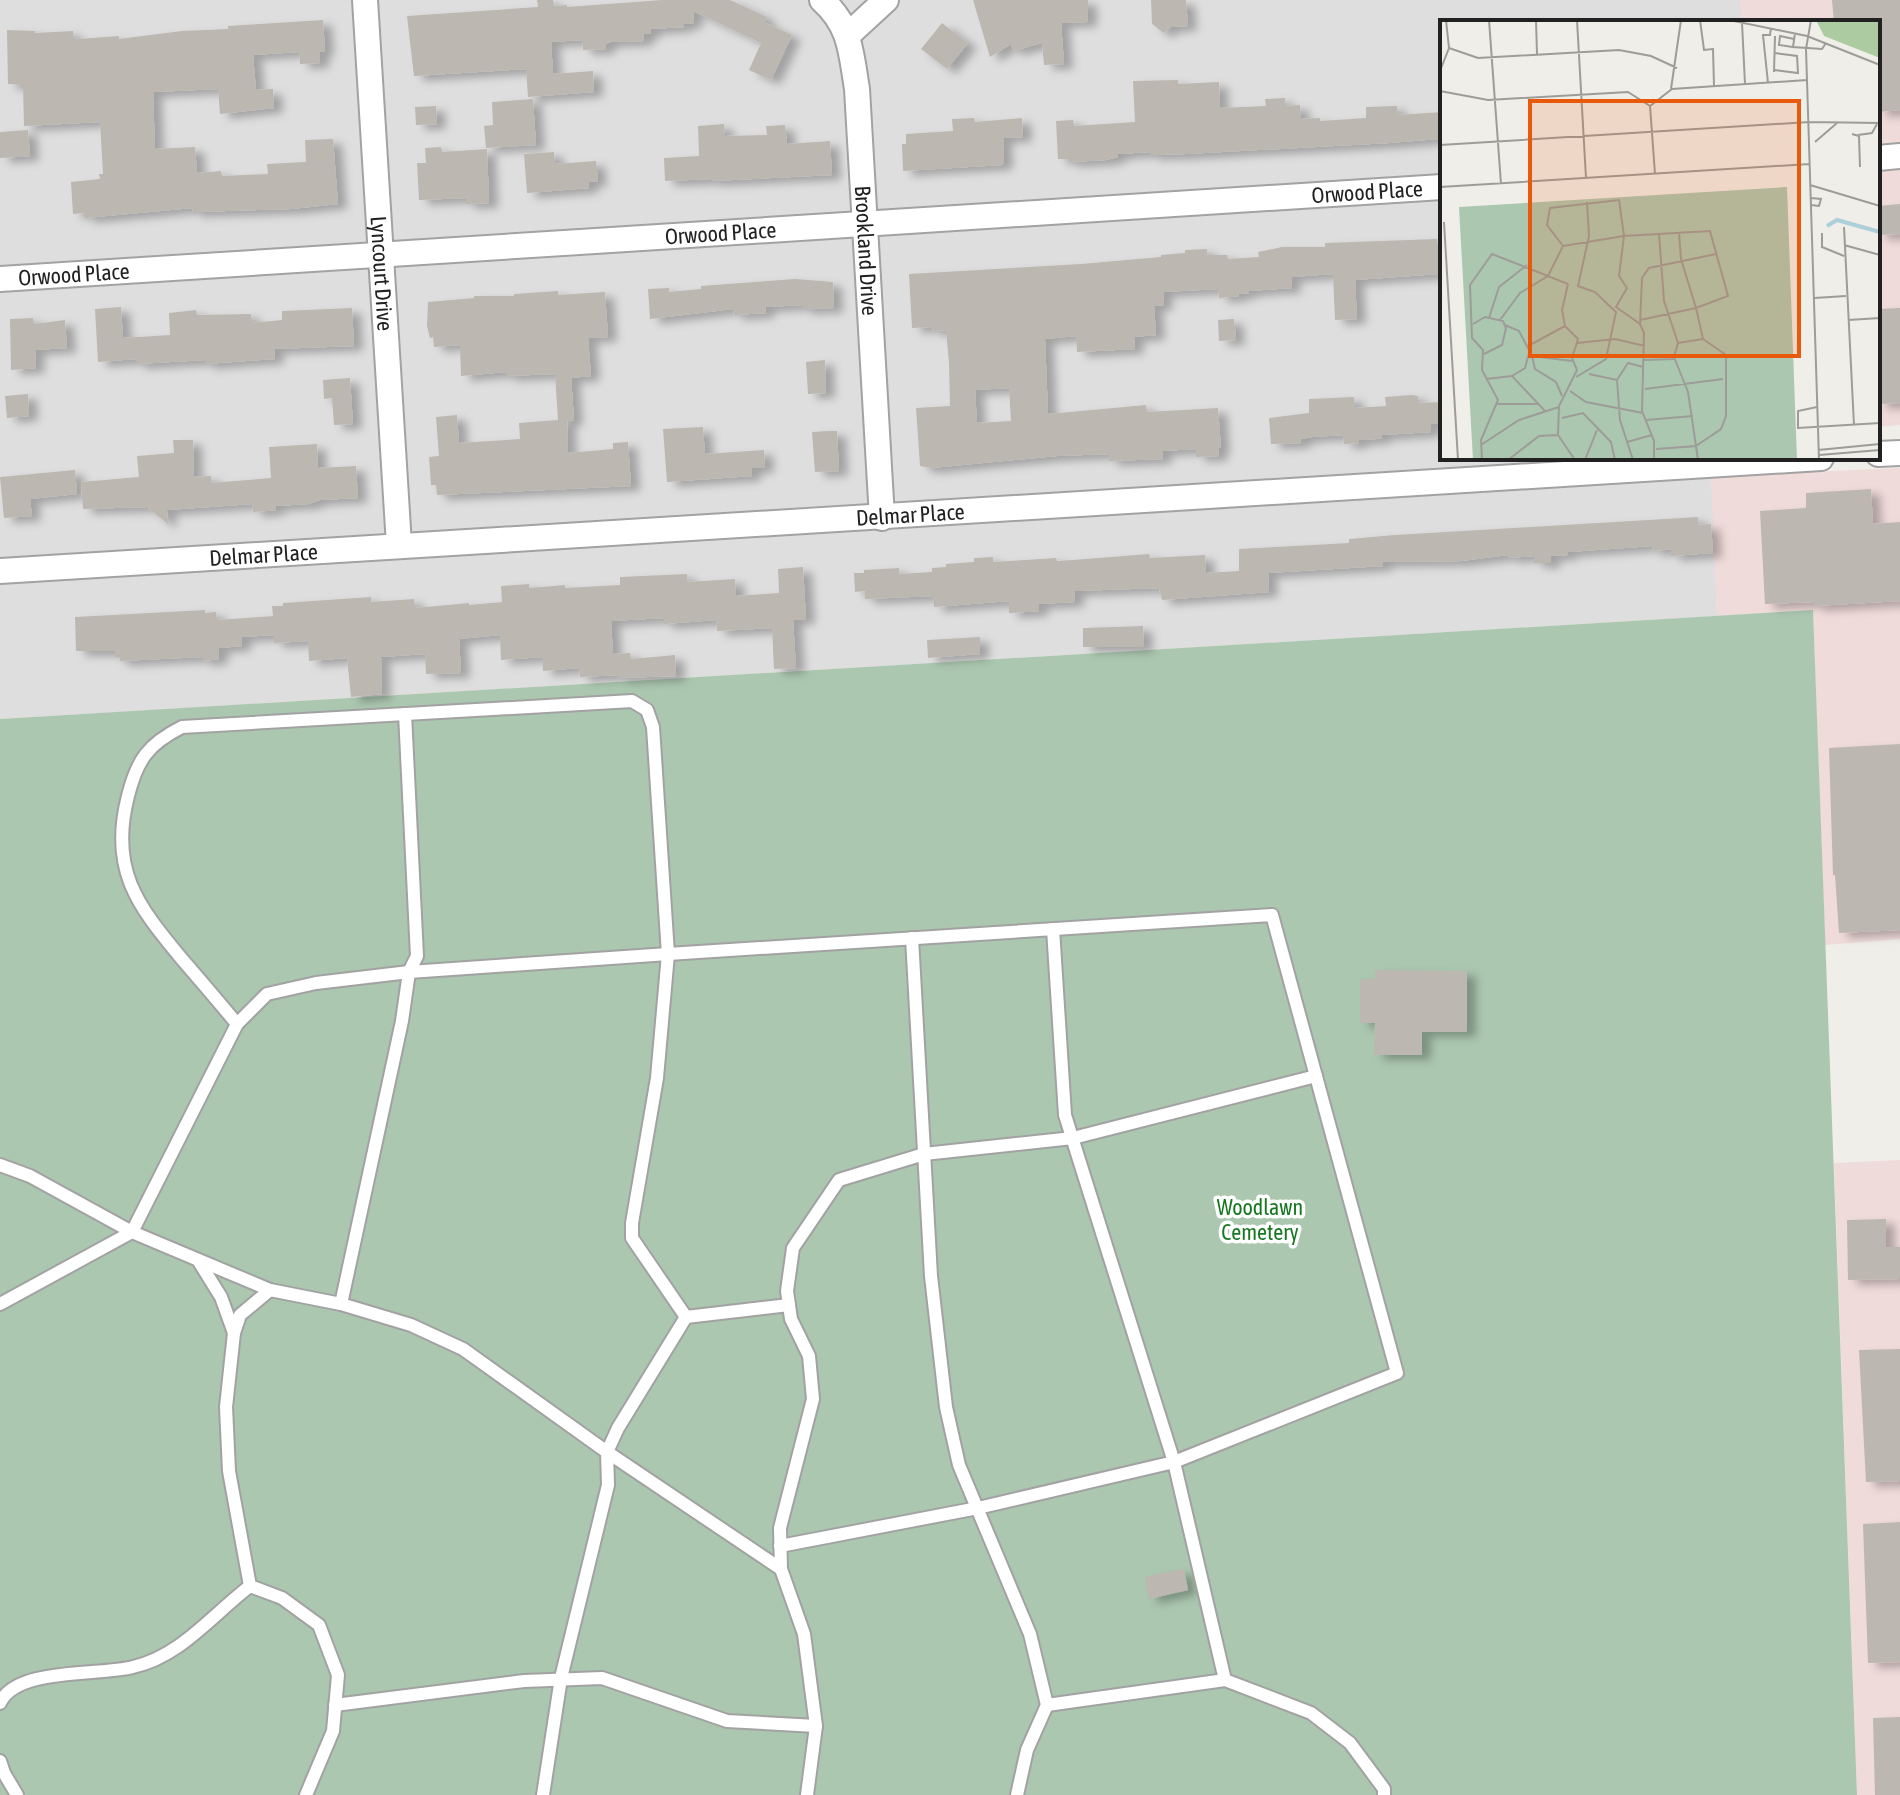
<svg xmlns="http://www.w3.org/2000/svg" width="1900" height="1795" font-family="'Asap Condensed',sans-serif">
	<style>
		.residential { fill: #dfdede }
		.commercial { fill: #efdbd9 }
		.cemetery { fill: #abc7b0 }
		.building { fill: #bdb7b1; fill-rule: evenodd; filter: url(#shadow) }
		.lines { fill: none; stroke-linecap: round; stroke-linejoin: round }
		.lane-casing { stroke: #a2a2a2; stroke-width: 16 }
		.street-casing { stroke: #a2a2a2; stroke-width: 28 }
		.lane { stroke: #fff; stroke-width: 12 }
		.street { stroke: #fff; stroke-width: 24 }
		.labels { text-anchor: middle; stroke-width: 7; stroke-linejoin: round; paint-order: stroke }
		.street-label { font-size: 22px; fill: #212121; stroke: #fff }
		.park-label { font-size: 22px; fill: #177720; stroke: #fff }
		.inset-river { fill: none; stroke: #adcfd9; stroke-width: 4 }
		.inset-road { fill: none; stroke: #9d9c98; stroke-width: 2 }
		.view { fill: #e8590c; fill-opacity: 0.15; stroke: #e8590c; stroke-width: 4 }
		.inset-edge { fill: none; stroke: #212121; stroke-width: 4 }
	</style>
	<defs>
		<filter id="shadow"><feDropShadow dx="9" dy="5" stdDeviation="4" flood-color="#0004"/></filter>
	</defs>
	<rect width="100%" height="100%" fill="#f0eee8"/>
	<polygon class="residential" points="0,0 1740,0 1742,19 1798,17 1798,22 1442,22 1442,458 1711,458 1717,616 0,719"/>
	<g class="commercial">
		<polygon points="1740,0 1900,0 1900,425 1878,427 1878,22 1798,22 1797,17 1741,19"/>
		<polygon points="1900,468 1900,939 1825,945 1813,611 1717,616 1711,476"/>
		<polygon points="1900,1160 1900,1795 1857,1795 1834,1163"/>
	</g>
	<polygon class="cemetery" points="1813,610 1857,1795 0,1795 0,719"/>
	<g class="building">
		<polygon points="537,0 553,0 554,6 567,5 567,7 662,0 730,0 767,17 764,22 792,35 771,80 749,70 761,43 693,11 694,23 684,24 684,27 651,29 651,34 644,34 644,41 611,42 605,44 606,49 583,50 582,40 551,42 553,74 593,71 594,92 528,97 526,69 414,76 407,16 538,7"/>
		<polygon points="973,0 1088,0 1088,17 1087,22 1061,23 1064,64 1044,65 1042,43 1013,51 1011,44 990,57"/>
		<polygon points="1151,0 1186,0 1188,26 1171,27 1164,33 1152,24"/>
		<polygon points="1832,0 1900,0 1900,110 1878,112 1878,22 1834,22"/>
		<polygon points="323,20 325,51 320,52 320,63 300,64 299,52 253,55 256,90 273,89 274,108 220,114 218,89 153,92 155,149 195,147 197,173 221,171 222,176 268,174 267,164 306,162 305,140 333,139 338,204 291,209 193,212 192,208 85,218 85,213 73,214 71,182 100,179 99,174 103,174 100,122 24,126 23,85 8,84 7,30 35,31 35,33 73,31 73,38 79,39 119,36 119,39 182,31 228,29 228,26"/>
		<polygon points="942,23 968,43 947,69 921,49"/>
		<polygon points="1178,80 1178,84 1219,82 1220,108 1266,106 1265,99 1285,98 1285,106 1300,105 1301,119 1320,118 1320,121 1366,118 1366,107 1397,106 1398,115 1442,112 1442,131 1437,131 1438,139 1389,143 1186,154 1150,155 1150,152 1118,154 1118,157 1106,160 1069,162 1069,159 1058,159 1056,121 1073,120 1074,126 1135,122 1133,81"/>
		<polygon points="533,99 536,145 486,148 484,126 493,125 492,102"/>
		<polygon points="436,106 437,124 416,125 415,107"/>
		<polygon points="974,118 975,122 1022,118 1023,137 1003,138 1004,162 1002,165 903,171 902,144 906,144 906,134 953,131 952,119"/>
		<polygon points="724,124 725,136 767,135 766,126 785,125 787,144 830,141 832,175 712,181 712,179 665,181 664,158 699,156 698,126"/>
		<polygon points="28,130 30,156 0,158 0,132"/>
		<polygon points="441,147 442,152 487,149 489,203 466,204 466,198 419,200 417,163 426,163 425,148"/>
		<polygon points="554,152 555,164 596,161 598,181 589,182 589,188 527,193 524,154"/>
		<polygon points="1900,204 1900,234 1878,235 1878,206"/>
		<path d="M1437,239L1438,247H1442L1439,274L1355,280L1357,319L1335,320L1333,274L1291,277L1292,288L1249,291V293L1238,294L1239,296L1219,298L1218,289L1163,292L1164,305L1154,306L1156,335L1134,337L1135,349L1077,352L1076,336L1045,339L1048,414L1146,405L1147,412L1218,408L1221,448H1218L1219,456L1196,457V449L1162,451L1163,459L1109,461V454L1057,456L931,468L920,466L916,408L950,406L949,363L946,330L933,331L932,327L912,328L909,274L1081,264L1161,257V255L1185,253V250L1207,249V255H1227L1228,259L1259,257L1258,252L1282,247H1325V243ZM1009,388L1011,421L977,423L975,390Z"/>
		<polygon points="795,279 833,282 834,308 803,309 803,305 765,307 766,313 734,315 733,309 650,319 648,289 669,288 669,292 701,289 701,286"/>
		<polygon points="558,291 558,295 605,292 608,337 588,338 591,376 571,378 574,420 567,421 568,453 613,449 613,443 628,442 631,486 437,495 436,485 431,485 429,457 439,456 436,417 457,415 459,443 520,439 519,423 558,420 555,374 506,376 506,372 461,376 460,345 434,347 433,337 430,338 427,326 428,302 474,298 474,296 514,296 514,294"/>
		<polygon points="121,307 123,338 170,335 169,313 196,310 197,315 251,314 252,323 282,320 282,311 352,308 354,346 274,349 275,359 205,364 205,360 136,364 136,359 98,362 95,309"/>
		<polygon points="1900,308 1900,403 1878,404 1878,309"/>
		<polygon points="33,318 34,324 65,320 67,348 35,350 36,368 11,370 10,319"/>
		<polygon points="1234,319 1236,340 1219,341 1218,320"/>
		<polygon points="825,360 826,393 808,394 806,362"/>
		<polygon points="350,378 353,424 334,425 332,398 324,399 323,380"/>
		<polygon points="28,394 29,416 7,418 5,396"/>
		<polygon points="1412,395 1418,396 1418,403 1442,402 1442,424 1431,424 1431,432 1382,435 1382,438 1376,439 1359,440 1359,443 1344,444 1343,435 1312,437 1301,439 1301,443 1271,444 1269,418 1309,413 1309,399 1354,397 1355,408 1386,406 1385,397"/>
		<polygon points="703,427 705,454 764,450 765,468 752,468 752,476 667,482 663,429"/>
		<polygon points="828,431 837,431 839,471 815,472 812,432"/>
		<polygon points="173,440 193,440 194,477 211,476 211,483 271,478 269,447 317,444 318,468 356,466 358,498 320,500 309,504 275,506 276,510 253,512 252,504 167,510 168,524 147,507 83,509 81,482 139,477 137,456 174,453"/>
		<polygon points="75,470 77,494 30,499 32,516 4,518 0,477"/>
		<polygon points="1871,489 1873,524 1900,522 1900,601 1814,606 1814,602 1765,604 1760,511 1806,508 1806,493"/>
		<polygon points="1698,517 1698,525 1711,524 1713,553 1671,556 1671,549 1653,551 1652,546 1568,552 1568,555 1551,556 1551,563 1534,563 1534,556 1509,558 1508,555 1461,561 1383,562 1383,566 1268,573 1269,592 1162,600 1159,588 1075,591 1075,602 1039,604 1039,611 1009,613 1009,601 934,607 933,596 865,599 865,591 855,592 854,573 864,573 864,570 899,568 899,574 932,572 932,568 946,567 946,564 974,562 974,558 993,557 993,562 1056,558 1057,561 1073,560 1149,554 1150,558 1205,555 1206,573 1239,571 1239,549 1349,543 1349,539 1395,535"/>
		<polygon points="803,567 806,619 793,620 796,668 774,669 772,628 717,631 716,620 664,624 664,618 611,621 613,654 630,653 631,659 675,655 676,676 618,678 618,675 580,677 579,668 543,671 542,657 501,660 500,635 459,639 461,673 426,674 425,654 381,657 382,694 351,697 347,658 309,661 308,641 274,643 274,635 242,637 242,646 219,648 219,659 202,661 202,657 120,661 120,657 115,657 115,651 76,651 75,617 205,610 205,613 216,612 217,620 273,616 272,606 283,606 283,603 371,597 371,602 414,599 415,608 469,603 469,605 502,602 501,586 529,584 529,588 565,585 565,588 620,585 620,577 687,574 687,582 735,579 736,596 779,593 778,569"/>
		<polygon points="1143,626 1144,647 1083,647 1083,628"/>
		<polygon points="980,637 980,654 928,658 927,640"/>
		<polygon points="1900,744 1900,930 1839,933 1835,875 1833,875 1829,748"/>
		<polygon points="1375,970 1467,971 1467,1032 1422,1032 1422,1055 1374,1055 1375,1023 1360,1023 1360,979 1375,979"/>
		<polygon points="1886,1219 1886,1247 1900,1247 1900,1279 1848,1280 1847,1220"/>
		<polygon points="1900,1349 1900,1481 1866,1482 1859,1350"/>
		<polygon points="1900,1522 1900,1662 1868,1663 1863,1524"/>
		<polygon points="1184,1569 1188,1590 1149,1599 1145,1577"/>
		<polygon points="1900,1717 1900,1795 1875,1795 1873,1718"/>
	</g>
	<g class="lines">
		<g class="lane-casing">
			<g id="lane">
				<polyline points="405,714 417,956 409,972 402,1021 341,1304 411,1325 463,1349 607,1452 608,1485 561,1678 543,1795"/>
				<polyline points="912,938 931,1276 946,1407 959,1465 1030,1634 1047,1705 1027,1750 1017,1795"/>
				<polyline points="237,1024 267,994 316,983 409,972 668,954 657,1078 632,1223 632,1238 686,1317 618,1428 607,1452 781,1569 804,1634 816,1726 807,1795"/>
				<path d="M0,1165L30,1176L132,1232L237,1024C219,1002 200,980 181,958C137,905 109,869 128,796C137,760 148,744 182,727L632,701L647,710L653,727L668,954L1272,915L1397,1373L1174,1462L1225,1680L1311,1713L1350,1743L1384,1789V1795"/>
				<polyline points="198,1260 221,1297 234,1333"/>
				<polyline points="270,1290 240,1315 234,1333 226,1407 229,1471 250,1586 282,1598 319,1625 338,1675 333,1731 306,1795"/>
				<polyline points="0,1304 132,1232 270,1290 341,1304"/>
				<polyline points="686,1317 789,1305"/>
				<polyline points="780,1546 978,1508 1174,1462 1065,1115 1053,929"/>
				<polyline points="781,1569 780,1528 813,1399 809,1356 791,1319 787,1291 793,1248 839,1180 924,1154 1073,1138 1316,1076"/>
				<path d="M0,1703C16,1667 99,1676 133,1667C181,1656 212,1615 250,1586"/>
				<polyline points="335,1705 524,1681 602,1678 727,1721 816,1726"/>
				<polyline points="1047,1705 1225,1680"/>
				<polyline points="0,1761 4,1773 17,1795"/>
			</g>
		</g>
		<g class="street-casing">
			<g id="street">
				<path id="s1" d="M365,0L399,545"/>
				<path id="s2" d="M822,0C851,26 851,53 857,89L882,518"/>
				<polyline points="848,35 886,0"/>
				<polyline points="1878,158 1900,156"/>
				<path id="s3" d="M0,279L1442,187"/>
				<polyline points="1878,454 1900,453"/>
				<path id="s4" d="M0,571L1821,458"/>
			</g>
		</g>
		<use href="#lane" class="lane"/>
		<use href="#street" class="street"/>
	</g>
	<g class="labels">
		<g class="street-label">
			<text dy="8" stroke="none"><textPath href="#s3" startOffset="1370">Orwood Place</textPath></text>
			<text dy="8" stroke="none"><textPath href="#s3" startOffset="722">Orwood Place</textPath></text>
			<text dy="8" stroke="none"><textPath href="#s2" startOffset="260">Brookland Drive</textPath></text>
			<text dy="8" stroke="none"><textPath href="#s1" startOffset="274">Lyncourt Drive</textPath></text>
			<text dy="8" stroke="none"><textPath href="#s3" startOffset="74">Orwood Place</textPath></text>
			<text dy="8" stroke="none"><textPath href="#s4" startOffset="912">Delmar Place</textPath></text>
			<text dy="8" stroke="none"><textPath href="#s4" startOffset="264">Delmar Place</textPath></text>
		</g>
		<g class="park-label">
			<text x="1260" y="1215">Woodlawn<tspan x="1260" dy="25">Cemetery</tspan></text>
		</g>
	</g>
	<g transform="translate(1440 20)">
		<rect width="440" height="440" fill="#f0eee8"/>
		<path d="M376,0L440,1V38L384,16Z" fill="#adcba1"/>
		<path d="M347,167L357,440H33L19,187Z" fill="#abc7b0"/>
		<path class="inset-river" d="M387,206L397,200L440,212"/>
		<path class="inset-road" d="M49,0L61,164M96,0L97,34M137,0L146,158M260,0L264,30L273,29L274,66M289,0L367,16L440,45M371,0L366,29L379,440M302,3L305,64M355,13L353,27L382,29L386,23M353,27L339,25L340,16L354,19M9,28L38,38L179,30L211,36L237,48M335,33L357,36L358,53L335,50M0,51L9,28L6,0M334,52L335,16M328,63L323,15H330L331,8M231,69L241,0M0,71L48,80L188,72L210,86M210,86L232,69L367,60M210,86L215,154M412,114L419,116L420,147M418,115L432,113L437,104M375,122L397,103M0,125L369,102L440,103M370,165L440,186M0,167L370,144M371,178L381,179L379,186L371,185M4,202L18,440M404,207L414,405M382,213V227L404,236M404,225L440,235M123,226L184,216L179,256L187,268L176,287L200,304L204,313L202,391L214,421V440M440,238V313M128,264L122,290L125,306L138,319L132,338L137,350L119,386L118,415L135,440M374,278L406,276M49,298L59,267L87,245M60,300L80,273L108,256L128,264M200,300L256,288L241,239L239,213M408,300L440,298M33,304L45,297L63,301L66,308L62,325L44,334M200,304L202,258L209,248L276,234M65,305L79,311L92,336L132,341M137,323L175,319L205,326M238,323L263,319M88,326L125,306M92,336L95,349L116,362L122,376M204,340L234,339M149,354L177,360L188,343L203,347M72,356L85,348L89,333M136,357L166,339L176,292L155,272L138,266L149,216L147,182M46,359L72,356L105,391M177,360L180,400L193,440M205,369L283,359M130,371L146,382L203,393M56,384H98M377,387L358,391V408L440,403M122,398L143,393L171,422L175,440M206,400L253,396M187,422L212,415M41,425L79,400L119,387M216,429L256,426L248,372L234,337L238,323L224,281L219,214M378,430L440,424M379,435L440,430M42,440L41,420L58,380L42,350L43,330L32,318L30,265L52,234L108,256L123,226L107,205L110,188L179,180L184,216L270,211L288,276L256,288L263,319L286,335V396L281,409L256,426L258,440M68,440L99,416L118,415M145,440L157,410"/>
		<path class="view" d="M90,81H359V336H90Z"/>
		<rect width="440" height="440" class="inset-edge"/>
	</g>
</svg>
